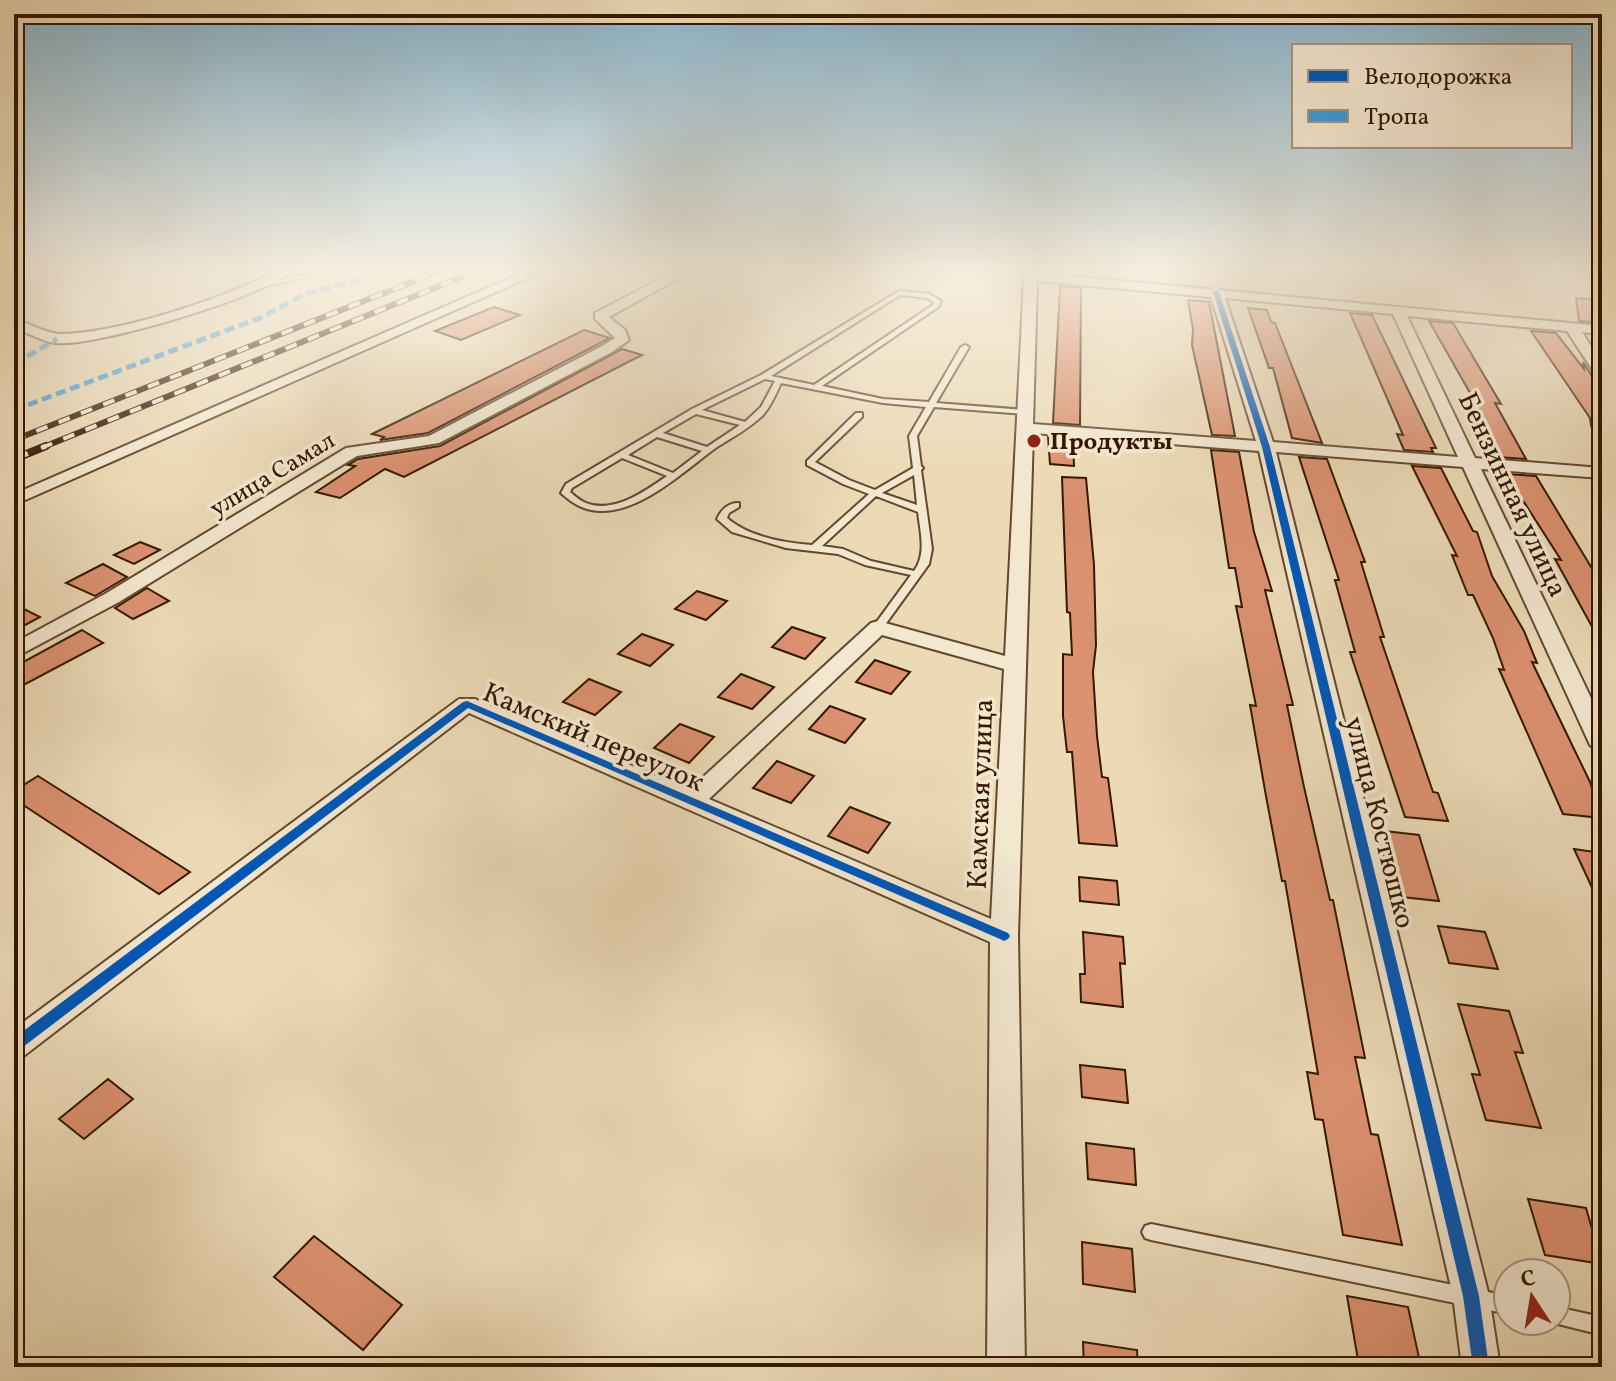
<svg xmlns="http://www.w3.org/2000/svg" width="1616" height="1381" font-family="Vollkorn,serif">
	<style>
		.building { fill: #dc9170; stroke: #341801; stroke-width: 2 }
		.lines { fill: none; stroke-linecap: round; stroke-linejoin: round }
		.lane-casing { stroke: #62482e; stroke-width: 4 }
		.street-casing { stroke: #62482e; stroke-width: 4 }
		.lane { fill: #f3e7d0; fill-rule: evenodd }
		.street { fill: #f3e7d0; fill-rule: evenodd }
		.rail-far1-casing { stroke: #341801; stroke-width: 6 }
		.rail-casing { stroke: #341801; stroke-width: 8 }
		.rail-far1 { stroke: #f3e7d0; stroke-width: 4; stroke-dasharray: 12; stroke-linecap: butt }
		.rail { stroke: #f3e7d0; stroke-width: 5; stroke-dasharray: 15; stroke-linecap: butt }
		.quiet { stroke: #3e9add; stroke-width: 5; stroke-dasharray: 10 5; stroke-linecap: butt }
		.cycleway-casing { stroke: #f3e7d0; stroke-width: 5 }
		.cycleway { fill: #0057b8; fill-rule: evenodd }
		.poi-dot { fill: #8f2418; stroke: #f3e7d0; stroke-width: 3 }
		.labels { text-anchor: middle; stroke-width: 7; stroke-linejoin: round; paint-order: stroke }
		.far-poi-label { font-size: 24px; font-weight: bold; fill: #341801; stroke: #f3e7d0; text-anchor: start }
		.far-street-label { font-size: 24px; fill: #341801; stroke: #f3e7d0 }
		.street-label { font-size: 28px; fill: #341801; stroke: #f3e7d0 }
	</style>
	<rect width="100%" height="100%" fill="#ecdab7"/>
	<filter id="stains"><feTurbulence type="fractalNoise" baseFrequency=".0025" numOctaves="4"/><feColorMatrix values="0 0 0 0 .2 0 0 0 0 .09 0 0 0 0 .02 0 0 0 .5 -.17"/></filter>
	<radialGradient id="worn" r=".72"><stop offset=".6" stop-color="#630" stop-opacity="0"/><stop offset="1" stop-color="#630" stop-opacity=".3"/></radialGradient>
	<g class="building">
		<polygon points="1060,286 1081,288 1080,425 1053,423"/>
		<polygon points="1576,298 1602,301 1602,323 1579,321"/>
		<polygon points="1188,300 1209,302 1235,436 1212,435 1192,345 1193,329"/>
		<polygon points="494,307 520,315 461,340 435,331"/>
		<polygon points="1248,308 1267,310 1271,322 1275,323 1322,443 1292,438 1273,368 1269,368"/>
		<polygon points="1350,313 1372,315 1436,448 1431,448 1433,452 1404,450 1397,434 1403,435"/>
		<polygon points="1429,321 1453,323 1501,404 1495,403 1526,459 1497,457 1475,414 1482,414"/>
		<polygon points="584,330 610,338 428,433 380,440 384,437 372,434"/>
		<polygon points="1531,331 1556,333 1584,369 1583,362 1594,379 1602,381 1602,434 1596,426 1591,426 1590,418"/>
		<polygon points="622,349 642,355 404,477 385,469 340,498 316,492 355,466 348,465 358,459 440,446"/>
		<polygon points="1048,437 1073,439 1074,466 1050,464"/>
		<polygon points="1211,450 1239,452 1254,532 1272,591 1265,590 1293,705 1287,705 1304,787 1330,900 1333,900 1365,1058 1355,1057 1371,1134 1378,1135 1402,1245 1343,1235 1323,1120 1315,1119 1307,1072 1318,1074 1285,881 1282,881 1266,796 1250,705 1256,706 1236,606 1242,607 1235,568 1229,568"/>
		<polygon points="1299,457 1327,459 1365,562 1361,562 1384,637 1380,637 1433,792 1438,793 1448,821 1405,817 1350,652 1355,652 1335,580 1339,580"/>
		<polygon points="1412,466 1441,468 1473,531 1477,532 1492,576 1524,631 1537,663 1532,662 1590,782 1602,818 1563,814 1499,669 1504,670 1493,638 1473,595 1468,595 1452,555 1457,556"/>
		<polygon points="1506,474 1536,476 1602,585 1602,645 1555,559 1561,560"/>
		<polygon points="1062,477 1086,478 1094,565 1096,645 1093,672 1097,736 1102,777 1108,778 1117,846 1079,843 1072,752 1067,752 1063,716 1063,654 1072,655 1070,613 1067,612"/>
		<polygon points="140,542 160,550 134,564 114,555"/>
		<polygon points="103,564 127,577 95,596 66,583"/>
		<polygon points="147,588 169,601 133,619 115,608"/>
		<polygon points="697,591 727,601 706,620 675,609"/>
		<polygon points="14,604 40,617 14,631"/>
		<polygon points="792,627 825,638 805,659 772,647"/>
		<polygon points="82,630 103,643 14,690 14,667"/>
		<polygon points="642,634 673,645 650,666 618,654"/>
		<polygon points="875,660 910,672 891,694 856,682"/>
		<polygon points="741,674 774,687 752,709 718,697"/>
		<polygon points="589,679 621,692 595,715 563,702"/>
		<polygon points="830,706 865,719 845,743 809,729"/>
		<polygon points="680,724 714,737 689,763 654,748"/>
		<polygon points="777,761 814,776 791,803 753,788"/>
		<polygon points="38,776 190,872 159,894 14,799 14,791"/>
		<polygon points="850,807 890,823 868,853 828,836"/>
		<polygon points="1376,830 1419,835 1439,901 1393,896"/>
		<polygon points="1574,849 1602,853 1602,911 1589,881"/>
		<polygon points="1079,877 1117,881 1119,905 1080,901"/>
		<polygon points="1438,926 1485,932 1498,969 1449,963"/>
		<polygon points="1083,932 1123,937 1125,964 1120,963 1123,1007 1081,1002 1080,974 1085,974"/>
		<polygon points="1458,1004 1509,1011 1523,1053 1515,1052 1541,1128 1486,1120 1472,1074 1480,1075"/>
		<polygon points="1080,1065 1125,1070 1128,1103 1082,1097"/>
		<polygon points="108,1079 133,1099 84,1139 59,1119"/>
		<polygon points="1086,1143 1134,1149 1136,1185 1088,1179"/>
		<polygon points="1528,1199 1586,1208 1602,1264 1545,1255"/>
		<polygon points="314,1236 402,1305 363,1350 274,1277"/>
		<polygon points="1082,1242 1132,1249 1135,1292 1083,1284"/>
		<polygon points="1347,1296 1408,1307 1421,1367 1358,1360"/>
		<polygon points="1083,1342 1137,1350 1138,1367 1084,1367"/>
	</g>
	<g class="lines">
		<g class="lane-casing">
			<g id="lane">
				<polygon points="60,272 70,272 58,275 57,274"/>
				<polygon points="317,272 330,272 261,287 258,285"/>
				<path d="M899,291L929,294L941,301L938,307L822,386L883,399L929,402L961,347L965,345L969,347L936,403L1026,410L1030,412L1026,414L934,407L917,436L921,466L923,468L921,470L932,549L929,564L882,629H874L873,627L911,575L865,565L838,554L786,548L732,532L717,519C721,510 729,502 739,503V507L729,513L727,518C749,537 784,543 812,545L869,494L843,484L807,465V461L856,413H862V417L815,462L849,480L875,490L913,468L909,436L926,407L883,403L781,383C776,394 771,406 763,415C750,428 733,437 717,447C685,470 641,513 599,511C583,510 572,503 561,493L566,484L692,409L761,375ZM900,295L927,298L934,302L933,305L814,385L771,376ZM765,379L775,381L761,407L745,422L702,410ZM696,414L740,425L707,447L663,433ZM657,437L702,451L673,473L628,455ZM622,458L667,476C646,491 613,514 586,503C580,501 575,496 570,492L572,488ZM914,475L917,505L882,493ZM876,496L918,512C920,531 927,554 914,571L871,561L843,549L822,546Z"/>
				<polygon points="1151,1224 1508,1296 1508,1314 1151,1240 1145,1238 1142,1232 1145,1226"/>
				<polygon points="1556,1307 1602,1317 1602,1335 1550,1322 1549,1321 1556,1321"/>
			</g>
		</g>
		<g class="street-casing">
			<g id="street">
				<path d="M274,272H290C263,297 92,348 55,343C41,341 27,332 14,328V319C29,323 46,334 61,334C120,333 222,299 274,272Z"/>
				<polygon points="524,272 541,272 14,505 14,494"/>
				<polygon points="674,272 690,272 609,317 625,330 629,340 612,352 439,443 357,456 119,602 14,658 14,643 105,594 346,448 429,436 602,346 615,338 595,319 595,313"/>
				<path d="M1025,272L1602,326V334L1582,332L1602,363V378L1597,377L1567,331L1407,316L1475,458L1602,468V478L1481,469L1602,721V753L1590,745L1463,467L1276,452L1489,1296L1500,1367H1462L1453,1296L1259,451L1033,433L1018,936L1025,1367H987L990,942L469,713L25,1055L14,1059V1029L459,699H475L689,790L871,623L878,621L1005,656L1024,279L1022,276ZM1037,281L1211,297L1256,441L1033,424ZM1225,298L1393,314L1458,457L1273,442ZM882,635L1004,669L991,919L709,799Z"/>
			</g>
		</g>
		<use href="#lane" class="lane"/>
		<use href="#street" class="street"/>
		<g class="rail-far1-casing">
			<g id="rail-far1">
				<polyline points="14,440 437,272"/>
				<polyline points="41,448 474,272"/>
			</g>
		</g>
		<g class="rail-casing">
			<polyline id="rail" points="14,459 46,446"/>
		</g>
		<use href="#rail-far1" class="rail-far1"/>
		<use href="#rail" class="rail"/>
		<g class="quiet">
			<polyline points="14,364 57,339"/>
			<polyline points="14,410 260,318 307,293 356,281 367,272"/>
		</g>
		<g class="cycleway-casing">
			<g id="cycleway">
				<polygon points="1216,290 1219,292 1270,447 1479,1296 1489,1367 1473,1367 1463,1296 1262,447 1213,292"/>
				<polygon points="467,701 1008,933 1010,936 1008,939 1004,941 1000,939 468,708 19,1050 14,1052 14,1038 463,702"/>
			</g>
		</g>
		<use href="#cycleway" class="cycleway"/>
	</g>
	<linearGradient id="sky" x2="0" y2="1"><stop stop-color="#88b7d1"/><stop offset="0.58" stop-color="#f6eedf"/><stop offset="1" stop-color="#f6eedf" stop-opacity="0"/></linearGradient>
	<rect width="1616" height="465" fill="url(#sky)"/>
	<circle class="poi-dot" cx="1034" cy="441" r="8"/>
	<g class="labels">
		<g class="far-poi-label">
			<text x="1050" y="449">Продукты</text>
		</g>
		<g class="far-street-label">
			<text transform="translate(272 474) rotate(-31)" y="8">улица Самал</text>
		</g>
		<g class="street-label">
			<text transform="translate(1514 494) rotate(65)" y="10">Бензинная улица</text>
			<text transform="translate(594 736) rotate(23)" y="10">Камский переулок</text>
			<text transform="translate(979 794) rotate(-88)" y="10">Камская улица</text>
			<text transform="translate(1381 822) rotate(76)" y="10">улица Костюшко</text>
		</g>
	</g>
	<rect width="1616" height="1381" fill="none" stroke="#ecdab7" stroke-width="48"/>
	<rect x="16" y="16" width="1584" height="1349" fill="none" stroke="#341801" stroke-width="4"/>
	<rect x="24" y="24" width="1568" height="1333" fill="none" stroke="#341801" stroke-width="2"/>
	<rect x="1292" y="44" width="280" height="104" fill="#f3e7d0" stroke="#a7947d" stroke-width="2"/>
	<rect x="1308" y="70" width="40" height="12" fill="#0057b8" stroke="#a7947d" stroke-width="2"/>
	<text x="1364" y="84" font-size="24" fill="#341801">Велодорожка</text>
	<rect x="1308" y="110" width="40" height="12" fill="#3e9add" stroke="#a7947d" stroke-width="2"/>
	<text x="1364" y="124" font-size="24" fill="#341801">Тропа</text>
	<g transform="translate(1532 1297) rotate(348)"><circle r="38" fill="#f3e7d0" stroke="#a7947d" stroke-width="2"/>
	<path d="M0-6L14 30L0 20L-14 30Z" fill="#8f2418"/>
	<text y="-12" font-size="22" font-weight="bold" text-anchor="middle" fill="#341801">С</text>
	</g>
	<rect width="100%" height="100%" filter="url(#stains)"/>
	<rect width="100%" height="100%" fill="url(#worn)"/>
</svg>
